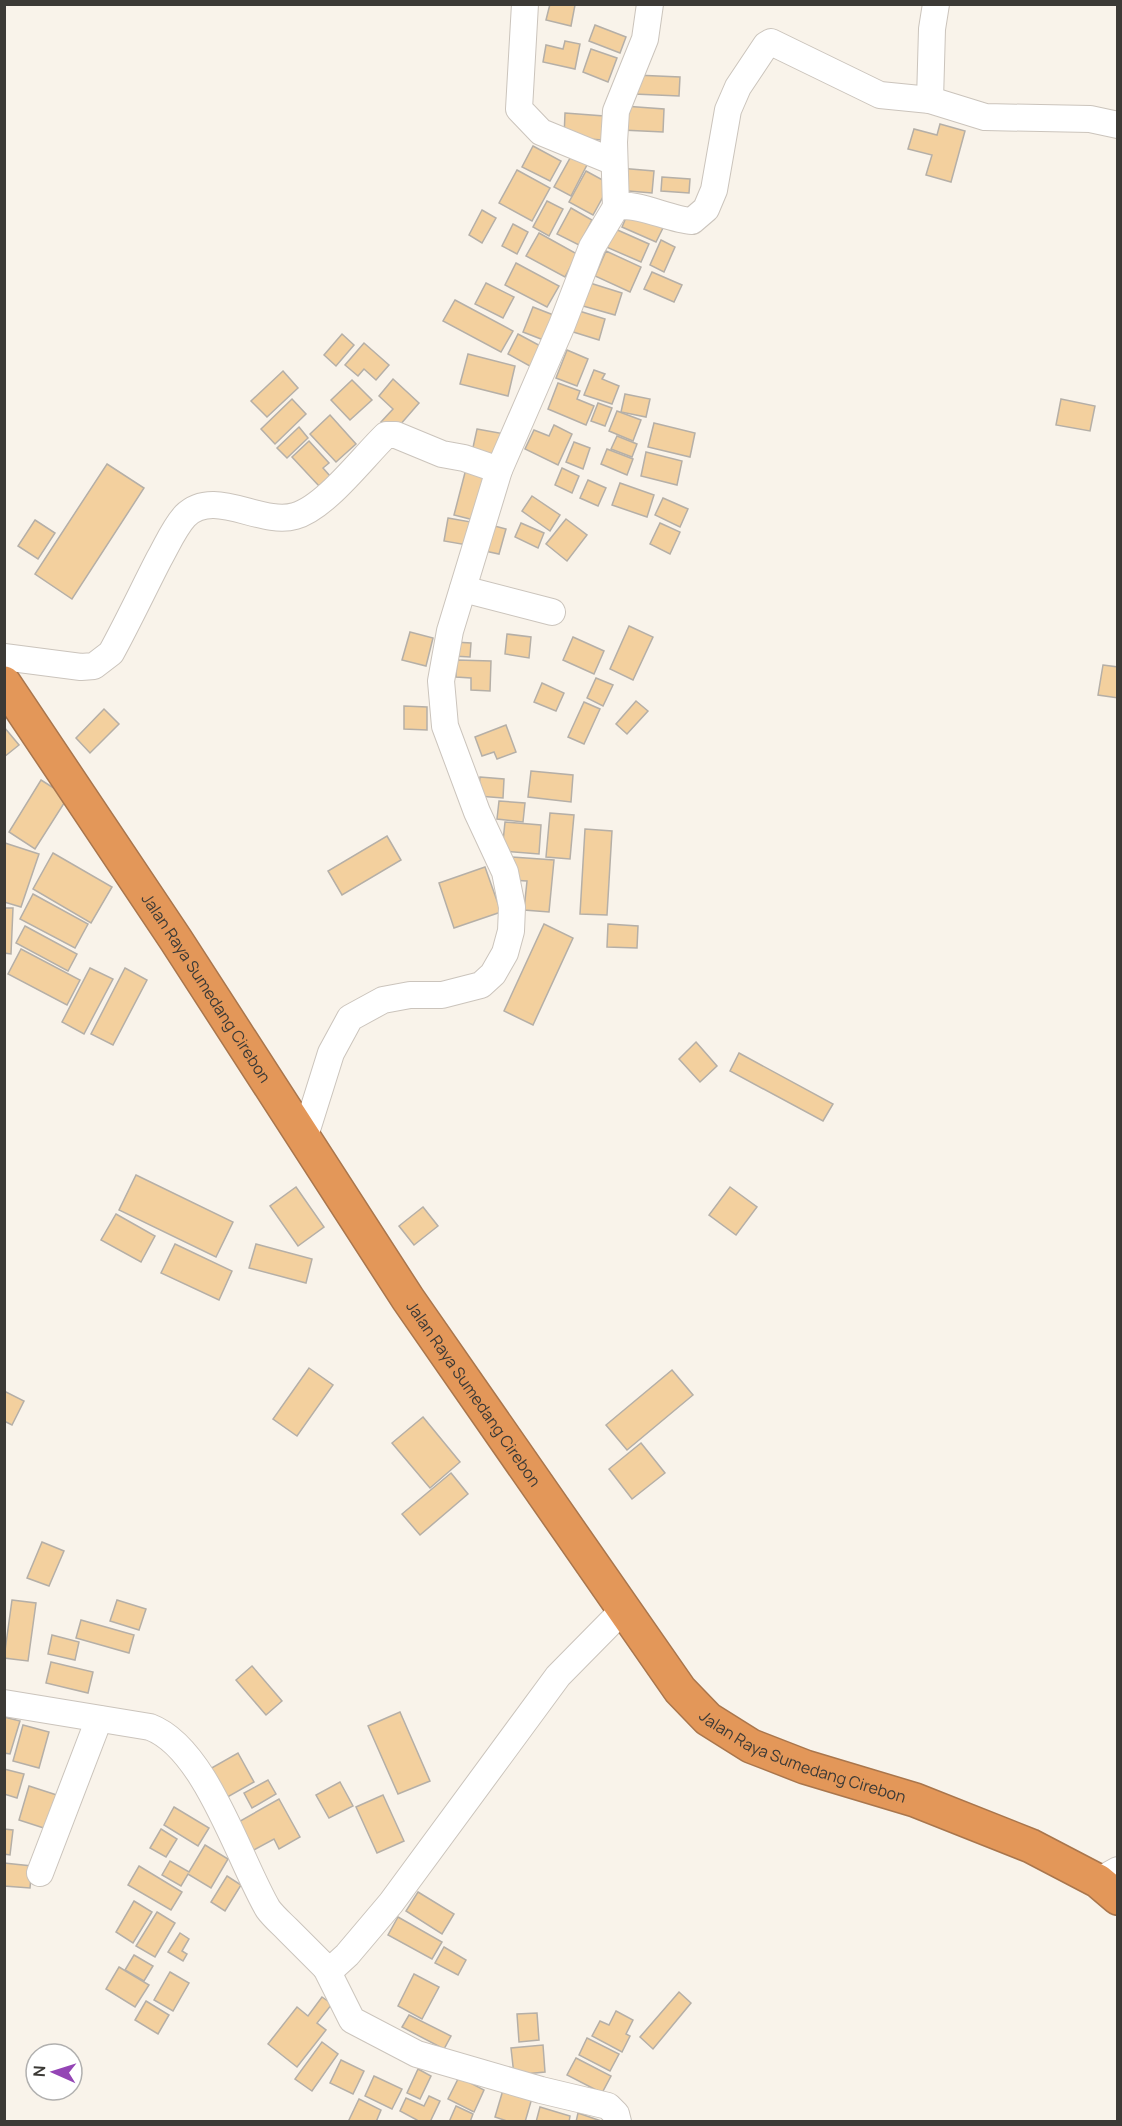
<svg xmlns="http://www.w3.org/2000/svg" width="1122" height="2126" font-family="Manrope,sans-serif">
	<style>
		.building { fill: #f3d09e; stroke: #b5afa7; stroke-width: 1.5 }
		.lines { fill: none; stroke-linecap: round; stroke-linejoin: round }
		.minor-casing { stroke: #cbc4bc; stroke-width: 28 }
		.highway-casing { stroke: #a9764d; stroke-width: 36 }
		.minor { stroke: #fff; stroke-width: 26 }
		.highway { stroke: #e39759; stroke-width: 33 }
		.labels { text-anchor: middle; stroke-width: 4.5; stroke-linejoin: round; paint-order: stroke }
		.street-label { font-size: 16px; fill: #3c3a36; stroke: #fff }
	</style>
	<rect width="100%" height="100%" fill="#f9f3ea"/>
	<g class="building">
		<polygon points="550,4 575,5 571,26 546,20"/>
		<polygon points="595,25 626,37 620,53 589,41"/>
		<polygon points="565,41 580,44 575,69 543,62 546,45 563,49"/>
		<polygon points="591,49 617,58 608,82 583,72"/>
		<polygon points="635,75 680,77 679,96 634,94"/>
		<polygon points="624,106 664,109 663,132 622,130"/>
		<polygon points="565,113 604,116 602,140 564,137"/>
		<polygon points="940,124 965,131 951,182 926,175 932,155 908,149 914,129 937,135"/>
		<polygon points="533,146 561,161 550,181 522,167"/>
		<polygon points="574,151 590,159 571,196 554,187"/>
		<polygon points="619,168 654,171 652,193 617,190"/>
		<polygon points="517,170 550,188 532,221 499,203"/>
		<polygon points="586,171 610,184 593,215 569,202"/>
		<polygon points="662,177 690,179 689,193 661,191"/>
		<polygon points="547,201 563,209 549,236 533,227"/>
		<polygon points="571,208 592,220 579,245 557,234"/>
		<polygon points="482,210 496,218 482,243 469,235"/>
		<polygon points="628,213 663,228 656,242 622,227"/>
		<polygon points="513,224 528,232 517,254 502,246"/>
		<polygon points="613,228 649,244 641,262 604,246"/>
		<polygon points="539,233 577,254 565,277 526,256"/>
		<polygon points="661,240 675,247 664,272 650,265"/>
		<polygon points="606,251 641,267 630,292 595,276"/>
		<polygon points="516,263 559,286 547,307 505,285"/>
		<polygon points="652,272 682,285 674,302 644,289"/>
		<polygon points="486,283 514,297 503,318 475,304"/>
		<polygon points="590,283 622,293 615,315 583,306"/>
		<polygon points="455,300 513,331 501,352 443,321"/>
		<polygon points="533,307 556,316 546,341 523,332"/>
		<polygon points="576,310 605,319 599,340 570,331"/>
		<polygon points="342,334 354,345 336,366 324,355"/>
		<polygon points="518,334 548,350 537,370 508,354"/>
		<polygon points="364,343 389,365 376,380 364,369 358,376 345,365"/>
		<polygon points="567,350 588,359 577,386 556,378"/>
		<polygon points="468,354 515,366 508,396 460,384"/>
		<polygon points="594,370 605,374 602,379 619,386 612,404 584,395"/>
		<polygon points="283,371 298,388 267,417 251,401"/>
		<polygon points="393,379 419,403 393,433 381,422 393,409 379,396"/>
		<polygon points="352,380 372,400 350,420 331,400"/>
		<polygon points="558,383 580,391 577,399 594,406 586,425 548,409"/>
		<polygon points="625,394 650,399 646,417 621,412"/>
		<polygon points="292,399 306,414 275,444 261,429"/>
		<polygon points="1061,399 1095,406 1090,431 1056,425"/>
		<polygon points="598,403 612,408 605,426 591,421"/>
		<polygon points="617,411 641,420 633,441 609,431"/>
		<polygon points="330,415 356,444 336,462 310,434"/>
		<polygon points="654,423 695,433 690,457 648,447"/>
		<polygon points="554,425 572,434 558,465 525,449 534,430 549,436"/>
		<polygon points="299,427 308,438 287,458 277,448"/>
		<polygon points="477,429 505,434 500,458 472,452"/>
		<polygon points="617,436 637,444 632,457 611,449"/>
		<polygon points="309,441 329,463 323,468 330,476 319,486 292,457"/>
		<polygon points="574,442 590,448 583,469 566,462"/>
		<polygon points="607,449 633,459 627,475 601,464"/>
		<polygon points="646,452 682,461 677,485 641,476"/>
		<polygon points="107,464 144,488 72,599 35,574"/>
		<polygon points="467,465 487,470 474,520 454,515"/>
		<polygon points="562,468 579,476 572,493 555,485"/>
		<polygon points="588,480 606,488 598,506 580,498"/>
		<polygon points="620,483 654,495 647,517 612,505"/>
		<polygon points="532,496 560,515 550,531 522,511"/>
		<polygon points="663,498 688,509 680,527 655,515"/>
		<polygon points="448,518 471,522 467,545 444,541"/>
		<polygon points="566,519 587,535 567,561 546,544"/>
		<polygon points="35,520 55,533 38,559 18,546"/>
		<polygon points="521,523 544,533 538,548 515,537"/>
		<polygon points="660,523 680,532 670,554 650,544"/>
		<polygon points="487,524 506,529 499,554 480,550"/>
		<polygon points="629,626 653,637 633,680 610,669"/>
		<polygon points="410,632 433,638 426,666 402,660"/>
		<polygon points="507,634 531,637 529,658 505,654"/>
		<polygon points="573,637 604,651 594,674 563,660"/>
		<polygon points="454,642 471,643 470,657 453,656"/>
		<polygon points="457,660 491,661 490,691 471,690 471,678 456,677"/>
		<polygon points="1103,665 1118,667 1118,698 1098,695"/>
		<polygon points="596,678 613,685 603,706 587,698"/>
		<polygon points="542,683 564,693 556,711 534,702"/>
		<polygon points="636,701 648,711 627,734 616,724"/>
		<polygon points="584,702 600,709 584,744 568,737"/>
		<polygon points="404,706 427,707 427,730 404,729"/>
		<polygon points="104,709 119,724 90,753 76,738"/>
		<polygon points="506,725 516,752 497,759 494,752 482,756 475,737"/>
		<polygon points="4,727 19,745 4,757"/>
		<polygon points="531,771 573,775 571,802 528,797"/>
		<polygon points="480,777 504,779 503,798 478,796"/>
		<polygon points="41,780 68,797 35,849 9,832"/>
		<polygon points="499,801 525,803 523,822 497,819"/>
		<polygon points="550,813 574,815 570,859 546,857"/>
		<polygon points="505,822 541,825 539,854 502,851"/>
		<polygon points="585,829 612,831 607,915 580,914"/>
		<polygon points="387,836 401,860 342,895 328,871"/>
		<polygon points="5,843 39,854 21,907 4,902"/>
		<polygon points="53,853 112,887 91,923 33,889"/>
		<polygon points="512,857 554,860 549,912 524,910 527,881 510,880"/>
		<polygon points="485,867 501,912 454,928 439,883"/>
		<polygon points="33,894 88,924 75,948 20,919"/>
		<polygon points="4,908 13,908 11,954 4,953"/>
		<polygon points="544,924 573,938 533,1025 504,1011"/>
		<polygon points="608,924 638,926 637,948 607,947"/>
		<polygon points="25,926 77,954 68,971 16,943"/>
		<polygon points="21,949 80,980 67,1005 8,974"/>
		<polygon points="90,968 113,979 84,1034 62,1022"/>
		<polygon points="125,968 147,980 113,1045 91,1034"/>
		<polygon points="696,1042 717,1066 700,1082 679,1059"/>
		<polygon points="739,1053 833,1104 823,1121 730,1071"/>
		<polygon points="136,1175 233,1222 216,1257 119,1210"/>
		<polygon points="296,1187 324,1227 298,1246 270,1206"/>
		<polygon points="730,1187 757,1207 736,1235 709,1215"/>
		<polygon points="423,1207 438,1226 414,1245 399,1226"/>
		<polygon points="116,1214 155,1236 141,1262 101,1240"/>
		<polygon points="175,1244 232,1271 219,1300 161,1273"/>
		<polygon points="256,1244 312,1259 306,1283 249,1268"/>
		<polygon points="309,1368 333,1385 297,1436 273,1419"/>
		<polygon points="672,1370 693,1395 627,1450 606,1425"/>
		<polygon points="4,1391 24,1401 12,1425 4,1421"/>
		<polygon points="423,1417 460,1462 430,1488 392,1443"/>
		<polygon points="641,1443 665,1473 632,1499 609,1469"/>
		<polygon points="451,1473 468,1494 420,1535 402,1514"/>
		<polygon points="42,1542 64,1551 49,1586 27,1578"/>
		<polygon points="12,1600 36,1603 28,1661 4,1658"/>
		<polygon points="117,1600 146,1609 139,1630 110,1621"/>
		<polygon points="81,1620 134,1635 129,1653 76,1638"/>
		<polygon points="52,1635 79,1642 75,1660 48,1654"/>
		<polygon points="51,1662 93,1672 88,1693 46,1683"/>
		<polygon points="252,1666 282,1701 266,1715 236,1680"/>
		<polygon points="400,1712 430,1781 398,1794 368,1726"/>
		<polygon points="4,1717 20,1721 10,1754 4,1753"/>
		<polygon points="23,1725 49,1732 39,1768 13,1761"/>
		<polygon points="238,1753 254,1782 224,1799 208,1770"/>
		<polygon points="4,1769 24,1774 17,1798 4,1794"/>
		<polygon points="268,1780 276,1794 252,1808 244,1793"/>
		<polygon points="340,1782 353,1806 329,1818 316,1795"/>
		<polygon points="29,1786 63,1797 53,1831 19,1820"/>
		<polygon points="383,1795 404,1841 377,1853 356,1807"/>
		<polygon points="279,1799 300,1837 279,1849 274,1839 250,1852 235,1824"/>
		<polygon points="174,1807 209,1828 198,1846 164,1825"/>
		<polygon points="4,1829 13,1830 10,1855 4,1854"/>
		<polygon points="161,1829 177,1839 166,1857 150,1848"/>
		<polygon points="205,1845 228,1859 211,1888 188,1874 181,1886 162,1875 170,1861 189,1872"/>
		<polygon points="4,1863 32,1866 30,1888 4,1886"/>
		<polygon points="139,1866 182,1892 171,1910 128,1885"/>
		<polygon points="227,1876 241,1885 225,1911 211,1902"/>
		<polygon points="418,1892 454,1914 442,1934 406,1911"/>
		<polygon points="134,1901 152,1912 133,1943 116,1932"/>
		<polygon points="157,1912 175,1923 155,1957 136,1946"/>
		<polygon points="398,1917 442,1942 432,1959 388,1935"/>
		<polygon points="180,1933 189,1939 182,1951 187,1954 183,1961 168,1952"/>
		<polygon points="444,1947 466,1960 458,1975 435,1963"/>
		<polygon points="134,1955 153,1966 144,1981 125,1970"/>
		<polygon points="119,1967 149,1985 135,2007 106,1989"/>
		<polygon points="170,1972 189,1983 173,2011 154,2000"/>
		<polygon points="414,1974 439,1987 422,2019 398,2006"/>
		<polygon points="679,1992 691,2003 653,2049 640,2037"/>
		<polygon points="322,1997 332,2004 317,2023 326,2030 297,2067 268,2044 297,2007 308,2016"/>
		<polygon points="146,2001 169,2015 158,2034 135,2020"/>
		<polygon points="616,2011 633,2020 626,2034 630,2036 622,2052 592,2036 600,2021 609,2025"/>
		<polygon points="537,2013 539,2040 519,2042 517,2014"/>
		<polygon points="409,2015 451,2036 444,2049 402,2027"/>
		<polygon points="587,2038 619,2054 610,2071 579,2055"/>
		<polygon points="322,2042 338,2054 312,2091 295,2079"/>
		<polygon points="543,2045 545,2072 514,2075 511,2048"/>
		<polygon points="576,2058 611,2076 602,2093 567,2075"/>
		<polygon points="341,2060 364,2071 353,2094 330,2083"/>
		<polygon points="418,2069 431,2076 420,2099 407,2093"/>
		<polygon points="374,2076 402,2089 392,2109 365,2096"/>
		<polygon points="459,2077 484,2090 474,2112 448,2099"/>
		<polygon points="503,2090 532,2098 525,2122 510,2122 495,2117"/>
		<polygon points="429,2096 440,2101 430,2122 417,2122 417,2120 400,2111 406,2098 424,2106"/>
		<polygon points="359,2099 381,2110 376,2122 348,2122"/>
		<polygon points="456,2106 473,2114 470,2122 449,2122"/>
		<polygon points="540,2107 570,2116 569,2122 536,2122"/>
		<polygon points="578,2113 604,2122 576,2122"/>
	</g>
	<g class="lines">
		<g class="minor-casing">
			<g id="minor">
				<polyline points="525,4 519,109 541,132 614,162"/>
				<polyline points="930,100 932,29 936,4"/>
				<polyline points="616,207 614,142 616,111 645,39 650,4"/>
				<polyline points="463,589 552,612"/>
				<path d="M4,657L81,667L94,666L111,653C128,622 143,590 159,559C167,545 174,528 185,516C214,487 260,526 295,516C325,508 363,457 386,435H396L442,454L464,458L499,470"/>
				<path d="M304,1139L331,1053L350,1018L383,1000L410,995H442L481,985L493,974L505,953L511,931L512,907L505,872L477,812L445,726L441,681L450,631L499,470L562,325L592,247L616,207C635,201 670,220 692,221L706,209L714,190L728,110L738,87L766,45L771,42L880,95L930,100L985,117L1090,119L1118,125"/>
				<path d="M4,1703L150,1727C206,1748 239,1860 268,1909C273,1916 281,1923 287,1929C300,1942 313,1955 326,1968L335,1966L347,1955L391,1903L558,1676L625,1608"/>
				<polyline points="40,1873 99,1719"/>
				<polyline points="1098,1881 1118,1870"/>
				<polyline points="326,1968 352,2020 417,2054 541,2090 608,2106 616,2114 618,2122"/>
			</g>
		</g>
		<g class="highway-casing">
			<g id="highway">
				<path id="s1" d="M4,683L176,940L408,1299L680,1690L708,1719L751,1746L805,1767L915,1800L1031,1846L1098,1881L1118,1898"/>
			</g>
		</g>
		<use href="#minor" class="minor"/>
		<use href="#highway" class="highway"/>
	</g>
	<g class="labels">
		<g class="street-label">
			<text dy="6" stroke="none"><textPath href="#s1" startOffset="366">Jalan Raya Sumedang Cirebon</textPath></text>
			<text dy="6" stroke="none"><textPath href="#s1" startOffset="852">Jalan Raya Sumedang Cirebon</textPath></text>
			<text dy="6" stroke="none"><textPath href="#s1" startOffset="1356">Jalan Raya Sumedang Cirebon</textPath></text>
		</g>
	</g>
	<rect width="1122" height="2126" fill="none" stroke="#3c3a36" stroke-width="12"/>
	<g transform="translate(54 2072) rotate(273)"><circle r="28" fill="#ffffff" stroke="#b1b0af" stroke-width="1.5"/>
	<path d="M0-4.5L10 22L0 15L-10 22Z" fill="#9445b5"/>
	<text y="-9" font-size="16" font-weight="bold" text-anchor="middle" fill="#3c3a36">N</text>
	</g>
</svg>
